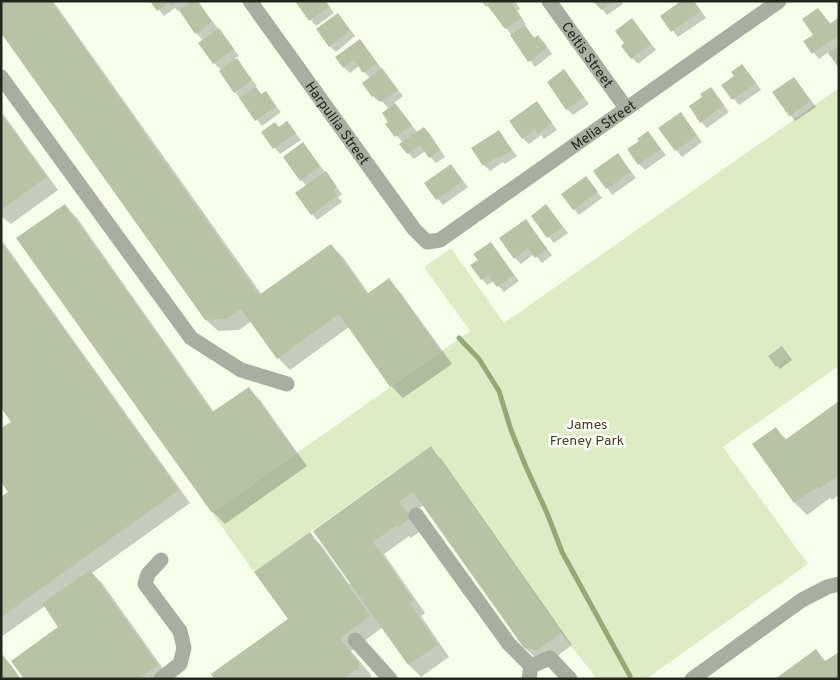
<svg xmlns="http://www.w3.org/2000/svg" width="840" height="680" font-family="Overpass,sans-serif">
	<style>
		.green { fill: #ddecc5 }
		.shadow { fill: #0003 }
		.lines { fill: none; stroke-linecap: round; stroke-linejoin: round }
		.stream { stroke: #96a875; stroke-width: 5 }
		.building { fill: #b8c3a5 }
		.minor { stroke: #a8aea0; stroke-width: 15 }
		.labels { text-anchor: middle; stroke-width: 5; stroke-linejoin: round; paint-order: stroke }
		.street-label { font-size: 14px; fill: #23271b; stroke: #fff }
		.park-label { font-size: 14px; fill: #36460b; stroke: #fff }
	</style>
	<rect width="100%" height="100%" fill="#f7ffeb"/>
	<polygon class="green" points="839,88 839,366 723,447 808,564 646,679 597,679 561,633 431,446 254,572 212,513 470,331 424,267 451,248 504,323"/>
	<g class="shadow">
		<polygon points="1,1 53,1 262,295 331,245 343,257 369,294 388,280 400,292 452,364 403,398 391,386 349,327 290,370 278,358 252,321 239,330 218,331 205,319"/>
		<polygon points="152,1 197,1 239,56 235,58 257,86 255,88 262,95 265,93 281,112 262,126 235,92 221,70 214,63 204,41 196,33 180,10 178,11 175,8 164,16"/>
		<polygon points="296,1 326,1 334,13 316,26"/>
		<polygon points="481,1 515,1 520,9 517,11 526,24 524,26 535,38 538,37 544,42 552,54 535,67 489,5 486,7"/>
		<polygon points="592,1 621,1 623,4 607,15 598,4 596,5"/>
		<polygon points="695,3 706,18 678,37 661,17"/>
		<polygon points="818,9 831,24 839,19 839,66 829,52 819,59 805,42 815,35"/>
		<polygon points="338,14 355,36 336,52 330,46"/>
		<polygon points="632,19 656,50 638,64 632,58"/>
		<polygon points="365,47 403,96 394,103 418,133 424,128 430,134 445,157 436,163 425,151 414,159 408,153 401,144 403,143 387,124 390,122 389,109 381,100 379,102 373,96 370,78 359,66 350,73 344,67"/>
		<polygon points="564,71 589,104 573,115 567,109"/>
		<polygon points="748,72 761,90 739,105 723,85"/>
		<polygon points="794,78 816,107 795,121 790,115"/>
		<polygon points="711,88 729,112 707,128 701,122 703,97"/>
		<polygon points="537,103 557,130 544,139 541,135 529,144 523,138"/>
		<polygon points="1,111 58,190 11,224 1,216"/>
		<polygon points="681,113 702,142 682,157 660,128"/>
		<polygon points="287,122 301,140 280,154 263,133 279,128"/>
		<polygon points="498,131 517,156 505,164 503,162 490,171 484,165"/>
		<polygon points="648,133 666,155 645,170 639,164"/>
		<polygon points="308,150 342,194 338,197 342,202 317,220 312,214 307,186 301,180"/>
		<polygon points="618,155 636,178 612,195 595,171"/>
		<polygon points="451,166 468,187 443,205 426,184"/>
		<polygon points="586,177 602,198 579,215 574,209"/>
		<polygon points="65,206 77,218 214,412 248,388 260,400 307,466 225,524 213,512"/>
		<polygon points="546,206 568,233 554,243 532,216"/>
		<polygon points="526,221 552,255 542,263 534,254 521,264 515,258"/>
		<polygon points="1,239 190,503 92,573 102,583 169,677 167,679 25,679 60,627 45,606 1,637 1,498 10,492 13,422 1,406"/>
		<polygon points="491,243 519,281 504,292 494,281 487,285 482,279 479,260"/>
		<polygon points="785,350 792,360 780,369 770,356"/>
		<polygon points="839,403 839,495 832,500 830,498 807,515 795,503 754,444 775,429 787,440"/>
		<polygon points="430,448 442,460 572,645 549,662 538,660 525,648 424,505 410,514 422,530 411,538 409,536 384,554 425,613 421,616 449,657 421,677 409,665 383,627 351,651 371,675 370,679 216,679 290,619 310,534 322,546 349,584 351,583 315,531"/>
		<polygon points="3,657 12,666 21,679 1,679"/>
	</g>
	<g class="lines">
		<polyline class="stream" points="459,338 479,359 499,391 511,430 526,467 547,513 562,552 630,676"/>
	</g>
	<g class="building">
		<polygon points="1,1 51,1 259,295 331,244 367,294 389,278 441,351 390,387 339,314 277,359 241,309 226,319 205,320 1,33"/>
		<polygon points="150,1 178,1 171,6 169,3 157,11"/>
		<polygon points="191,1 198,1 212,22 195,34 179,10"/>
		<polygon points="295,1 325,1 329,7 309,21"/>
		<polygon points="492,1 516,1 512,4 522,18 505,29 487,5"/>
		<polygon points="594,1 613,1 601,10"/>
		<polygon points="681,1 694,1 701,11 671,32 660,16"/>
		<polygon points="818,8 830,24 839,17 839,35 812,54 803,41 813,35 802,19"/>
		<polygon points="338,13 350,30 329,47 316,29"/>
		<polygon points="632,18 651,44 631,59 621,46 624,43 615,31"/>
		<polygon points="525,25 534,38 538,35 547,48 528,62 510,35"/>
		<polygon points="219,28 234,49 213,64 198,43"/>
		<polygon points="360,39 377,63 363,73 354,60 343,68 335,57"/>
		<polygon points="839,45 839,68 828,53"/>
		<polygon points="237,58 252,80 234,93 219,71"/>
		<polygon points="742,64 756,83 732,100 721,85 734,76 731,72"/>
		<polygon points="382,68 398,90 381,102 375,95 372,97 362,83"/>
		<polygon points="564,69 584,97 566,110 547,82"/>
		<polygon points="794,77 811,101 789,116 772,92"/>
		<polygon points="256,87 261,94 266,91 276,106 255,121 239,98"/>
		<polygon points="711,87 724,105 700,123 689,106 702,97 700,94"/>
		<polygon points="537,101 552,123 538,134 535,129 522,139 509,121"/>
		<polygon points="395,103 412,125 395,137 385,124 388,122 382,113"/>
		<polygon points="681,112 697,136 675,151 658,128"/>
		<polygon points="1,114 47,177 1,210"/>
		<polygon points="287,121 296,133 273,149 261,132 275,122 279,127"/>
		<polygon points="424,127 440,150 429,158 420,145 407,154 399,144"/>
		<polygon points="499,130 512,150 498,159 497,157 483,166 471,148"/>
		<polygon points="648,131 661,149 638,165 627,149 639,141 637,139"/>
		<polygon points="303,142 320,166 300,181 283,157"/>
		<polygon points="618,153 631,172 606,189 593,171"/>
		<polygon points="451,164 463,181 436,200 424,183"/>
		<polygon points="326,171 337,187 333,191 337,196 311,215 295,193"/>
		<polygon points="586,176 598,192 573,210 561,194"/>
		<polygon points="65,204 212,412 249,387 296,453 212,513 16,238"/>
		<polygon points="546,204 563,227 547,238 531,216"/>
		<polygon points="526,219 547,249 535,258 528,248 514,259 499,238"/>
		<polygon points="1,242 179,490 1,617 1,497 8,492 1,482 1,428 11,422 1,408"/>
		<polygon points="491,242 514,275 497,287 488,275 481,280 470,265 478,260 473,254"/>
		<polygon points="782,346 790,357 776,367 768,356"/>
		<polygon points="839,401 839,475 819,489 818,487 794,503 752,444 776,427 785,440"/>
		<polygon points="431,446 561,633 537,650 524,648 413,492 399,502 411,518 398,527 397,525 373,542 414,601 410,603 438,645 408,665 313,531"/>
		<polygon points="310,532 370,616 340,638 356,660 359,661 358,671 355,670 343,679 214,679 211,674 288,619 254,572"/>
		<polygon points="90,570 158,665 139,679 24,679 11,661 58,627 42,603"/>
		<polygon points="816,649 825,661 839,652 839,679 775,679"/>
		<polygon points="3,655 20,679 1,679 1,656"/>
	</g>
	<g class="lines">
		<g class="minor">
			<path id="s1" d="M250,1L414,229L427,242L440,240L779,1"/>
			<path id="s2" d="M549,1L626,108"/>
			<polyline points="1,77 191,338 241,370 287,384"/>
			<polyline points="416,515 509,644 531,666 529,679"/>
			<polyline points="355,640 390,679"/>
			<polyline points="531,666 550,658 570,679"/>
			<polyline points="161,679 180,664 184,648 180,631 145,584 148,574 161,560"/>
			<polyline points="692,679 802,600 827,587 839,584"/>
		</g>
	</g>
	<g class="labels">
		<g class="street-label">
			<text dy="5" stroke="none"><textPath href="#s2" startOffset="66">Celtis Street</textPath></text>
			<text dy="5" stroke="none"><textPath href="#s1" startOffset="150">Harpullia Street</textPath></text>
			<text dy="5" stroke="none"><textPath href="#s1" startOffset="512">Melia Street</textPath></text>
		</g>
		<g class="park-label">
			<text x="587" y="429">James<tspan x="587" dy="16">Freney Park</tspan></text>
		</g>
	</g>
	<rect width="840" height="680" fill="none" stroke="#23271b" stroke-width="5"/>
</svg>
